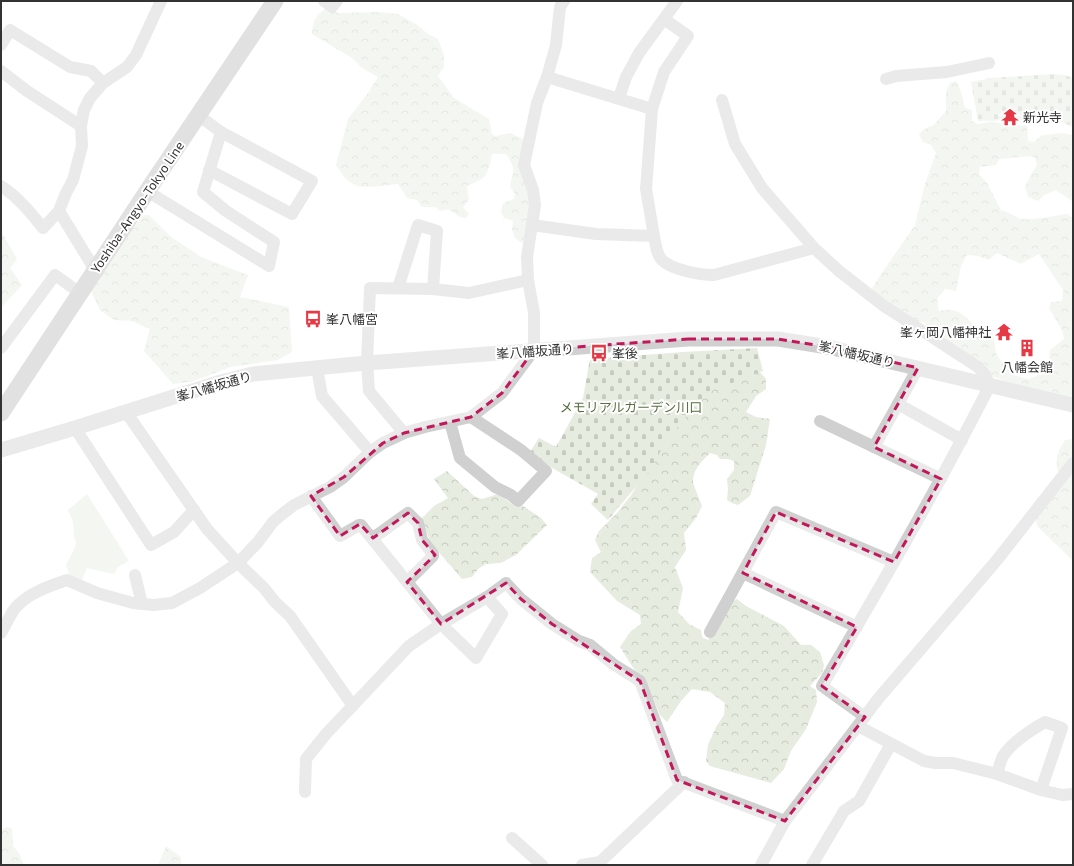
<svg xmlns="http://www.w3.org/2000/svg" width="1074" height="866" font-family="'Exo 2','Noto Sans JP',sans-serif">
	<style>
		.grass { fill: #e6ecdf }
		.forest { fill: url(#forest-crowns); fill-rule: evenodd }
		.cemetery { fill: url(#cemetery-stones) }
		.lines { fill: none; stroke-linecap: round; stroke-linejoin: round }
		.minor { stroke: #d0d0d0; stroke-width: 12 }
		.tertiary { stroke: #d0d0d0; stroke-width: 15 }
		.secondary { stroke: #bdbdbd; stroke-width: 17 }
		.marked { fill: none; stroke: #c2185b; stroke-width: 3; stroke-dasharray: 8 5; stroke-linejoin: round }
		.labels { text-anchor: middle; stroke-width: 4; stroke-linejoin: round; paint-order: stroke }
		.poi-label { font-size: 13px; fill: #333; stroke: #fff; text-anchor: start }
		.street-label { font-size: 13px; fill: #333; stroke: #fff }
		.park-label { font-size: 13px; fill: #56703f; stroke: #fff }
	</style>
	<defs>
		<pattern id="forest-crowns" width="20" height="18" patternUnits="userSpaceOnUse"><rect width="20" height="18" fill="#e6ecdf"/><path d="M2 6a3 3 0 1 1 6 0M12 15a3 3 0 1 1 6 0" fill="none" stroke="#c6cbc0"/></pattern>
		<pattern id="cemetery-stones" width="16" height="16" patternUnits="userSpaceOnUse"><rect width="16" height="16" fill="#e6ecdf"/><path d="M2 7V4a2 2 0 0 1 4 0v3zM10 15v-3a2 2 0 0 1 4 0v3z" fill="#c6cbc0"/></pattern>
	</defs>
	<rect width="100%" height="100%" fill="#fff"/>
	<polygon class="grass" points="87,494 129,561 118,567 114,574 87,568 81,582 70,576 66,565 74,550 76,543 74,536 73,522 68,510"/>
	<g class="forest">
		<path d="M328,8L338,13L378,12L398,14L416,24L428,34L438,39L444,55V67L438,76L454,98L489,119L492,134L496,136L510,133L525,140C528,172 536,213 522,243L515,238L512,229L513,221L504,218L501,212L503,203L514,199L515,194L510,187C513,170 517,170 506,154H492C487,177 488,177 467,186L469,200L463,207L469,214L466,218C453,218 454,206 440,211L436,207H422L417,200L407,198L398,184C390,185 362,189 355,185C346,181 341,173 336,165L348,119L368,93L378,77L362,68L352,58L312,34C312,22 317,12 328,8Z"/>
		<path d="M956,81L961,92L965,108L972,110V121L978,124L990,122L1027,126L1028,141L1034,142L1042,135L1062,133L1073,135V202L1056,190L1044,195L1038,201L1028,197L1025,187L1030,176L1037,165L1035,157C1022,155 1012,159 999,159L996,165L980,167L979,174L987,183L1001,210C1008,212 1013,215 1019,218C1031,222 1054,215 1067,214L1073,218V397L1009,382L994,377L928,330L924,322H915L885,314L878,309L868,296L877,280L915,225L925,184L936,153L931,145L923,142L919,134L926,128L934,125L946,111V92L950,83ZM997,253L1021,264L1039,254L1063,290L1062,301L1051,302L1049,308L1062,330L1064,339L1050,350L1049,360L1042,374L1028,379L1013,375L997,356L992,330C976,334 969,315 956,311C951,309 944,310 939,311L937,299L945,289L956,291L961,266L967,255L978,256L989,260Z"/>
		<polygon points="144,215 149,215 170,236 201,257 248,275 240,297 289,307 292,352 278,360 231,367 191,382 173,384 144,351 150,329 132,321 114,320 100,310 91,291 127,236"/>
		<polygon points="1,231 17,259 10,268 22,285 1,308"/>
		<path d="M760,372L766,379V389L756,396L746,412L756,417L770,419L766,445L750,496L738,505L732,503L727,500L728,490L727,479L734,470V461L728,459H720L717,455L710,453C703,460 693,469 693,481C693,485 700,500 702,506L696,518L684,533L686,550L675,567L683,588L678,612L689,624L701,630L702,637L708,640L728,604L737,599L746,606L784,626L801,645H811L820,652L824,665L822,673L810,686L816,690L817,702L806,729L791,751L784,769L771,783L710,766L706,761L708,745L716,727L724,715L725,703L710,692L692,689L681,701L667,722L660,715L653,699L620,647L631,631L641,624L640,615L617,601L590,572L592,558L601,552L595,540L599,531L617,513L632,494L664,439L690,407L715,385L753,373Z"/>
		<path d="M1073,439V561L1037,526L1034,514L1036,500L1059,476C1055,460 1056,454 1065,440Z"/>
		<polygon points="447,471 474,496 482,499 498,494 516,507 520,504 541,518 547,525 516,555 500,563 486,564 478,569 472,577 462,579 431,543 421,519 434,506 448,498 434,479"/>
		<polygon points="7,827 12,829 13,846 19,853 24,865 1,865 1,830"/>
		<polygon points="166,846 181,857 181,865 158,865"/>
	</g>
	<g class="cemetery">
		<polygon points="1053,74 1065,75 1073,78 1073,127 1057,120 978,121 971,82 991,78"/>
		<polygon points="757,348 763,371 727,385 718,386 693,408 664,444 651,469 608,520 591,504 598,494 554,469 530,452 539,438 556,447 583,398 590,359 683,352"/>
	</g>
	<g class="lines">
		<g class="minor">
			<polyline points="324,1 332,7 337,1"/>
			<polyline points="1,45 10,30 70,67 91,71 103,83"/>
			<polyline points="1,71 27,91 81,126"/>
			<polyline points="547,77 652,109"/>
			<polyline points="886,79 896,76 947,72 989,63"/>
			<polyline points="619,98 626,77 639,53 677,1"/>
			<path d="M722,100L735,144L762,188L814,248L839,271L884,306L978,367L985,375L990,385C938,488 880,587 822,686L865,717"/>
			<polyline points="209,170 292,214 312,181 221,132"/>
			<path d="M1,186C18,197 30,212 43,228L59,211L66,193L73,180L82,146L81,126L84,110L90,98L103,83L127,67L136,55L161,1"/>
			<polyline points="147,191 269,266 274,242 226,211 203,192 221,132 198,115"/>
			<polyline points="59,211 95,270"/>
			<polyline points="532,225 596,234 654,236 646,189 652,109 664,72 688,36 664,19"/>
			<path d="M654,236C656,244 656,254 662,260C672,270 700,275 714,275L814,248"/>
			<polyline points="398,288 418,225 437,231 433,289"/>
			<polyline points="1,348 55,275 80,293"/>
			<polyline points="317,368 322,396 370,452"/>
			<polyline points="898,404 962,440"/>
			<polyline points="126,412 207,529 238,563 264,588 275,602 290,616 353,706"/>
			<polyline points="820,421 941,479"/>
			<polyline points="450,422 460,458 495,487 511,495 518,501 546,471 521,450 471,417"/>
			<polyline points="75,428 151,545 174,532 194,510"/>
			<polyline points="404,433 369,391 367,363 370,288 433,289 469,293 528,280"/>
			<polyline points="874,447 918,368"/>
			<polyline points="311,496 340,536 359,525 361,525 441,624 476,658 502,614 487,597"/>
			<polyline points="373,538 408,513 418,523 422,540 433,554 433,556 407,582"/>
			<polyline points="743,573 857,627"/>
			<polyline points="135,575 142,604"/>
			<polyline points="710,632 776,512 894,562"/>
			<path d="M1,633C5,626 9,618 13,611C25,594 49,586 67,580L97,593L133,603L153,605L172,603L200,588L238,563L258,542L273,522L281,515L294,505L330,487L344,477L370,452L383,443L404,433L425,427L471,417L502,393L534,350V313L528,280L527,257L535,205L533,190L524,165L537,103L547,77L556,45L560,7L564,1"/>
			<polyline points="858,726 924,761 935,763 953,763 997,774 1041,790 1062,795 1073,794"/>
			<path d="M997,774C999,768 1000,762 1003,756C1012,742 1031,730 1045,722L1062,728L1041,790"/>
			<polyline points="305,792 306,759 326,734 409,646 441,624 487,597 506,583 521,599 552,624 579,641 590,645 613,664 640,681 677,780 785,821"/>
			<polyline points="512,838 542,865"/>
			<polyline points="582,865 600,862 684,782"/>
			<polyline points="761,865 785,821 878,699 997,560 1073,463"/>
			<polyline points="812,865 844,811 859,801 891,744"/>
		</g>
		<polyline class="tertiary" points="1,450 75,428 221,382 253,374 367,363 688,339 778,339 828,347 1073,405"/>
		<polyline class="secondary" points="1,413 154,181 275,1"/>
	</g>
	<path d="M0 0H1074V866H0ZM688,339H778L828,347L918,368L874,447L941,479L894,562L776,512L743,573L857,627L822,686L865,717L785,821L677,780L640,681L552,624L521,599L506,583L441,624L407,582L435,555L422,540L418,523L408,513L373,538L360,524L340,536L311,496L344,477L383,443L404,433L471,417L502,393L534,350Z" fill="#fff" fill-opacity=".55" fill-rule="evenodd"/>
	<path class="marked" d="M688,339H778L828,347L918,368L874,447L941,479L894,562L776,512L743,573L857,627L822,686L865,717L785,821L677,780L640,681L552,624L521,599L506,583L441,624L407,582L435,555L422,540L418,523L408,513L373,538L360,524L340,536L311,496L344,477L383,443L404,433L471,417L502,393L534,350Z"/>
	<defs>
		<g id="temple-bare" transform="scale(1.38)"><path d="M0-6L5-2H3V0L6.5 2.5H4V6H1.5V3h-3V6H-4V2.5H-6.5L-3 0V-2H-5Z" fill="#e63946" stroke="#fff" stroke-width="2.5" paint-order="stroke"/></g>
		<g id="bus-bare" transform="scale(1.38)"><path d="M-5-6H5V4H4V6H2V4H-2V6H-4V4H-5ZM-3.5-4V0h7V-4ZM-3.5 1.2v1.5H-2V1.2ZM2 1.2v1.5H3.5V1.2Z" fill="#e63946" stroke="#fff" stroke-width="2.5" paint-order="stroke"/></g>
		<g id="building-bare" transform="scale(1.38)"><path d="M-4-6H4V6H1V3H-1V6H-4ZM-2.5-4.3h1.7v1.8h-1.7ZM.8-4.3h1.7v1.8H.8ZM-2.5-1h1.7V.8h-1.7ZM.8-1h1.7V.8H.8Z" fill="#e63946" stroke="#fff" stroke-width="2.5" paint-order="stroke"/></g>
	</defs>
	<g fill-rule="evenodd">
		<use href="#temple-bare" x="1010" y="117"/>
		<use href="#bus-bare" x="313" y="319"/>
		<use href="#temple-bare" x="1004" y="332"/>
		<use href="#building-bare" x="1027" y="348"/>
		<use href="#bus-bare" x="599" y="353"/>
	</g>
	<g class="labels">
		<g class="poi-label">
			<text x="1023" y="122">新光寺</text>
			<text x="326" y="324">峯八幡宮</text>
			<text x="991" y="337" text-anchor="end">峯ヶ岡八幡神社</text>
			<text x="612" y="358">峯後</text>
			<text x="1027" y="372" text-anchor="middle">八幡会館</text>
		</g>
		<g class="street-label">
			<text transform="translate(137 207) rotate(-56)" y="5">Yoshiba-Angyo-Tokyo Line</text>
			<text transform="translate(535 351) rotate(-4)" y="5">峯八幡坂通り</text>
			<text transform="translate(857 354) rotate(13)" y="5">峯八幡坂通り</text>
			<text transform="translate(214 386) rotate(-16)" y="5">峯八幡坂通り</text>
		</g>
		<g class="park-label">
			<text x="631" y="412">メモリアルガーデン川口</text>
		</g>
	</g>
	<rect width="1074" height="866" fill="none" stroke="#333333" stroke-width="4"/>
</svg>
